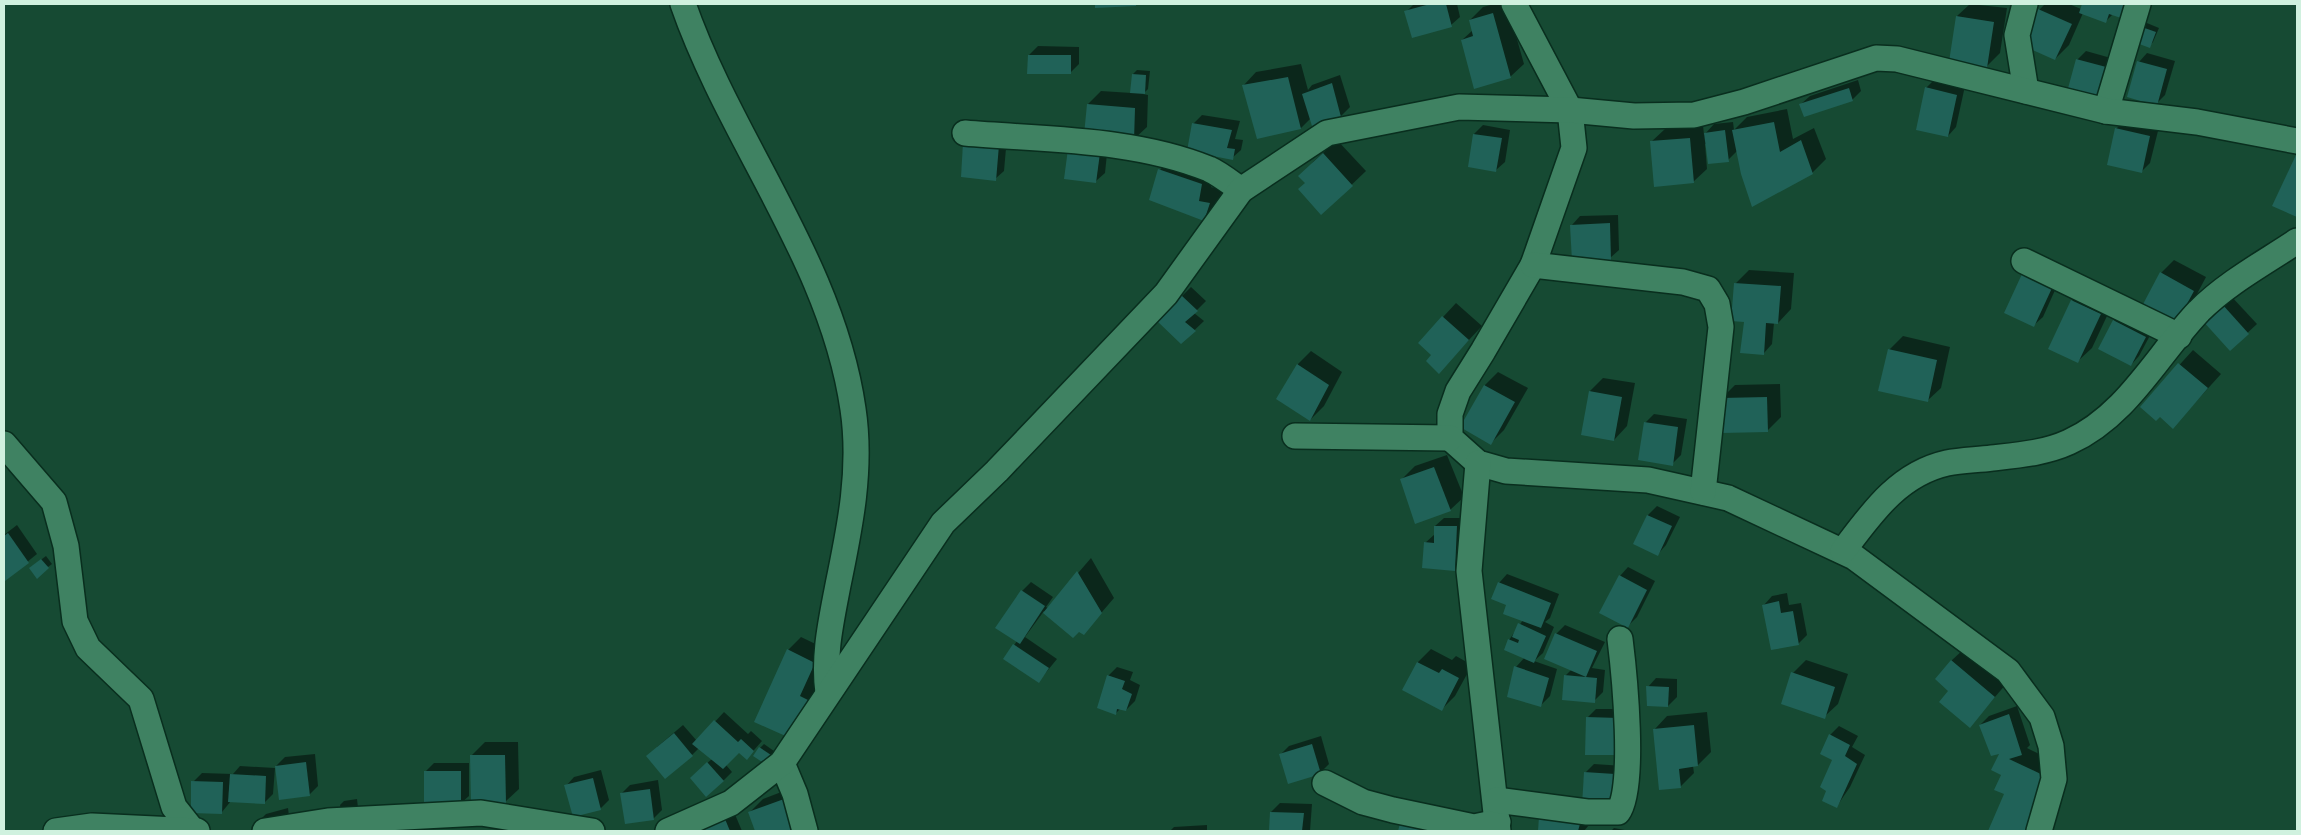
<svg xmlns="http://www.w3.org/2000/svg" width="2301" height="835" font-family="'Roboto Serif',serif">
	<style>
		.shadow { fill: #0007 }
		.building { fill: #206258 }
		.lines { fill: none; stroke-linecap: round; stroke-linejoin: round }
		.minor-casing { stroke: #092e1e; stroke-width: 28 }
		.minor { stroke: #3f8262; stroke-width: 25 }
	</style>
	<rect width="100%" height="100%" fill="#164a33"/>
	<g class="shadow">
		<polygon points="1414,4 1457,4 1460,17 1451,25 1406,12"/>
		<polygon points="1494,4 1507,4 1524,64 1510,77 1462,40 1473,30 1470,20 1483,7"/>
		<polygon points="1970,4 2007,8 2000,53 1987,66 1957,16"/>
		<polygon points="2045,4 2069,4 2081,9 2083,4 2133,4 2113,14 2106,21 2083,13 2069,45 2055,59 2039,10"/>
		<polygon points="2142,21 2159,28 2153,42 2149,46"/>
		<polygon points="1038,46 1079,47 1079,64 1070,73 1029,55"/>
		<polygon points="2086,51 2118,60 2110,90 2077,60"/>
		<polygon points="2147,53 2175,61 2165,95 2156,104 2139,62"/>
		<polygon points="1301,64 1308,90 1312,85 1340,75 1350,107 1341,116 1313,124 1311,118 1301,128 1243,86 1256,72"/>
		<polygon points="1137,70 1150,71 1148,89 1143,94 1148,95 1147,127 1133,140 1088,104 1101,91 1132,93 1133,74"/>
		<polygon points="1935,79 1965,86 1956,127 1948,136 1926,88"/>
		<polygon points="1858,80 1861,91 1852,100 1801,104 1810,96"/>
		<polygon points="1787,109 1793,139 1814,128 1826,159 1812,173 1737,151 1728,160 1707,144 1705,144 1707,169 1693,182 1651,142 1665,129 1703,125 1704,135 1714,124 1733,122 1734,130 1747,117"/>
		<polygon points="1202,115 1240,121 1235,139 1243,140 1241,150 1232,158 1193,124"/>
		<polygon points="2125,120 2159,127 2150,163 2141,172 2116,129"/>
		<polygon points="1483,125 1510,130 1505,162 1496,170 1474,134"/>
		<polygon points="1007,137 1004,171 995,179 962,176"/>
		<polygon points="1337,140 1366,171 1322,213 1306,182 1313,162"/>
		<polygon points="1108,144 1105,173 1096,181 1066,178"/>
		<polygon points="2297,155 2297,216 2274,205"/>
		<polygon points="1173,156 1215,171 1211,187 1222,190 1217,206 1203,219 1160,170"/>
		<polygon points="1618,215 1619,250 1610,258 1572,225 1580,216"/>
		<polygon points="2174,260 2206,277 2188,311 2142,307 2161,273"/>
		<polygon points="2032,266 2060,279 2043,317 2034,325 2023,274"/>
		<polygon points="1749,270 1794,273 1791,309 1778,323 1774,323 1772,344 1764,353 1745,323 1735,284"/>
		<polygon points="1191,287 1206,301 1194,313 1204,321 1181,343 1158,320"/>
		<polygon points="2086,287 2114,301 2092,348 2078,361 2072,301"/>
		<polygon points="2231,296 2257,324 2230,349 2204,320"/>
		<polygon points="1456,303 1482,326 1439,372 1433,355 1419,343"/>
		<polygon points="2123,312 2154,328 2139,356 2131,365 2114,321"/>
		<polygon points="1903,336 1950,347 1941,388 1927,401 1889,350"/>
		<polygon points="2193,350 2221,374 2173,427 2160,415 2142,406"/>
		<polygon points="1311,351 1342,372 1324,406 1310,420 1278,399 1298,364"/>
		<polygon points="1498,372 1528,388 1504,430 1491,443 1462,427 1485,385"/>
		<polygon points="1603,378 1635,383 1627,426 1614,440 1590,391"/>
		<polygon points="1780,384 1781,417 1767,431 1722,398 1735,385"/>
		<polygon points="1654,414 1687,419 1681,455 1672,464 1645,423"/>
		<polygon points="1447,455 1464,497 1450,510 1402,479 1415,466"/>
		<polygon points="1657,506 1680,517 1666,545 1658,554 1635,543 1648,515"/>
		<polygon points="1444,518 1465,518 1464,560 1455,569 1425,543 1435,534 1435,526"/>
		<polygon points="17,525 37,554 6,579 4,577 4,535"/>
		<polygon points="46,556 52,564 48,567 30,568"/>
		<polygon points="1091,558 1114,598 1084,633 1079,631 1073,637 1044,611 1025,637 1057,659 1039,681 1005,658 1017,641 1022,591 1031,582 1053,597 1046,607 1048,608"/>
		<polygon points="1628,567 1655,581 1637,617 1628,626 1620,576"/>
		<polygon points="1507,574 1559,594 1550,618 1545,622 1554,627 1543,653 1534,661 1557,669 1550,696 1541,705 1516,667 1525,657 1509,640 1523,620 1508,605 1499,583"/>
		<polygon points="1787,593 1789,605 1801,603 1807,635 1798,644 1764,605 1772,596"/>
		<polygon points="1565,625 1605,642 1592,668 1605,670 1603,692 1594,701 1565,676 1572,669 1556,634"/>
		<polygon points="801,637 828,650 813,683 820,686 803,723 788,650"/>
		<polygon points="1965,648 2007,683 1970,726 1950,690 1951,661"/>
		<polygon points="1431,649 1452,660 1456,656 1472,665 1455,696 1442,709 1404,689 1418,662"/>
		<polygon points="1806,660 1848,674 1838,704 1824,717 1793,673"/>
		<polygon points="1117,667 1133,672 1130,680 1140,685 1135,701 1126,710 1121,708 1116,713 1108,676"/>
		<polygon points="1656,678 1677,679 1677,697 1668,706 1648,687"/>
		<polygon points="2017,706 2030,745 2027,748 2058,763 2038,831 1989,831 2005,794 2001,752 1980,725 1989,716"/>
		<polygon points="1596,709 1627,709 1586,754 1587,718"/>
		<polygon points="724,712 748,734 751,731 762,741 747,758 739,752 726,765 732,772 723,781 700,769 712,759 699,748 692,755 657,747 683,725 697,741"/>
		<polygon points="1707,712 1711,752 1698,765 1693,766 1694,773 1680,787 1654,730 1667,716"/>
		<polygon points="1839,726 1858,736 1852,747 1865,755 1850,787 1837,806 1834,760 1821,753 1830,735"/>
		<polygon points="1321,736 1329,764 1320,773 1280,755 1289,746"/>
		<polygon points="485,742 518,742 519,789 505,802 471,756"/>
		<polygon points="764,744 774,751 769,759 760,748"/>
		<polygon points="315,754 318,786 309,795 276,766 285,757"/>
		<polygon points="434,763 469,763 469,796 460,804 425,772"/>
		<polygon points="1594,764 1624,766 1613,806 1585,773"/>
		<polygon points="240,766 275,768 273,794 264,803 231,801 222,812 193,782 202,773 233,774"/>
		<polygon points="601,770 609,800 601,808 566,786 574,777"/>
		<polygon points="658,780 662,810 653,819 622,793 630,785"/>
		<polygon points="797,786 798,831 756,831 749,813 763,799"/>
		<polygon points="357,799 358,808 342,814 340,805 344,801"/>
		<polygon points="1280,803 1312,804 1310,831 1270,831 1271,812"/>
		<polygon points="288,808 289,816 264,824 262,818 266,814"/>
		<polygon points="1592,810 1589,825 1584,831 1539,831 1541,818"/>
		<polygon points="734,812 742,831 696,831"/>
		<polygon points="1207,825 1207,831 1170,831 1174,827"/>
		<polygon points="1614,828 1630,831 1611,831"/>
	</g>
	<g class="building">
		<polygon points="1095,4 1136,4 1136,6 1095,8"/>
		<polygon points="1430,4 1446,4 1452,27 1412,38 1404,11"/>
		<polygon points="2082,4 2126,4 2121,18 2109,14 2106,23 2079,13"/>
		<polygon points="2038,9 2072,24 2055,60 2021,45"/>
		<polygon points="1493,13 1511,78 1474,89 1461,40 1473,36 1469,20"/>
		<polygon points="1956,16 1994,22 1987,68 1949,62"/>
		<polygon points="2136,25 2156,32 2150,48 2131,41"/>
		<polygon points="1028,55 1071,55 1071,74 1027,74"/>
		<polygon points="2076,59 2110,68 2102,101 2067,92"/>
		<polygon points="2137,61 2167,69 2157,106 2127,97"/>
		<polygon points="1132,74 1146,75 1145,94 1130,93"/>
		<polygon points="1288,77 1301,129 1257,139 1242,85"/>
		<polygon points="1332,83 1341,117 1312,126 1302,94"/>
		<polygon points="1925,87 1957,95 1948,137 1916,130"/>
		<polygon points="1849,88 1853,101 1804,117 1799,104"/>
		<polygon points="1087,104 1135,108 1134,141 1084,135"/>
		<polygon points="1774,122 1780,152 1801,140 1813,174 1752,207 1741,174 1732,130"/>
		<polygon points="1192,123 1232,130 1227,148 1235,149 1233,160 1187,151"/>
		<polygon points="2115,128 2150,136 2142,173 2107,165"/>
		<polygon points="1725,130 1729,162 1708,164 1704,133"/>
		<polygon points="1473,134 1502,138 1496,172 1468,167"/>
		<polygon points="1690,138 1694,183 1654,187 1650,141"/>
		<polygon points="963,143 999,145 996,181 961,177"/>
		<polygon points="1068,149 1100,153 1096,183 1064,179"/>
		<polygon points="1323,153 1353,186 1321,215 1298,189 1305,183 1298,176"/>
		<polygon points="2296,155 2297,155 2297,217 2272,206"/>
		<polygon points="1158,169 1202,184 1199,201 1210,203 1204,221 1149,200"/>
		<polygon points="1610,223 1611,260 1572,261 1570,225"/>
		<polygon points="2160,272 2194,291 2175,326 2141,308"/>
		<polygon points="2022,274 2052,288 2034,327 2004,313"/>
		<polygon points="1734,283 1781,286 1778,324 1766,323 1764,355 1740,353 1744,322 1731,321"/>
		<polygon points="1181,295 1198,311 1185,322 1196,331 1181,344 1156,320"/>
		<polygon points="2071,300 2101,314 2078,363 2048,349"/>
		<polygon points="2222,304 2249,334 2230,351 2202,320"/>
		<polygon points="1442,316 1469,340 1439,374 1426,361 1431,355 1418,343"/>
		<polygon points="2113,320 2146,337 2131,366 2098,349"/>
		<polygon points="1888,349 1937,360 1928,402 1878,391"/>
		<polygon points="2178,363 2208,388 2173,429 2160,417 2156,421 2140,407"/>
		<polygon points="1297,364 1329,385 1310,421 1276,399"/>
		<polygon points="1484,385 1515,402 1491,445 1460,427"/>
		<polygon points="1589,391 1622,397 1614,441 1581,435"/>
		<polygon points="1767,397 1768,432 1721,433 1721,398"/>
		<polygon points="1644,422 1678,427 1673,466 1638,460"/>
		<polygon points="1434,467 1451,511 1415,524 1400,479"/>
		<polygon points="1647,515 1672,526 1658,556 1633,544"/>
		<polygon points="1434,526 1457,526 1455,571 1422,568 1424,542 1434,543"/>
		<polygon points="8,533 29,563 5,581 4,536"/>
		<polygon points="41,559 49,568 37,579 29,568"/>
		<polygon points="1077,571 1102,613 1084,635 1079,632 1073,638 1043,613"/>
		<polygon points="1619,575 1647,590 1628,628 1599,613"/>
		<polygon points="1498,582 1551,603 1541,628 1503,614 1506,605 1491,599"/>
		<polygon points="1021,590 1045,606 1020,644 995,628"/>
		<polygon points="1779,601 1781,613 1793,611 1799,645 1771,650 1762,605"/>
		<polygon points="1518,623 1546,636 1534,663 1504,650 1508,639 1518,643 1519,640 1512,637"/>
		<polygon points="1555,633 1597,651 1586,677 1544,659"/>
		<polygon points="1013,644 1049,668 1039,683 1003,659"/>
		<polygon points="787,649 815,663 800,696 808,700 790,738 754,722"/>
		<polygon points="1951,660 1995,697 1970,728 1939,702 1948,691 1935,679"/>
		<polygon points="1417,662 1439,673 1442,669 1459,678 1442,711 1402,690"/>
		<polygon points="1514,666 1549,678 1541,707 1507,697"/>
		<polygon points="1791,672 1835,687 1825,719 1781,704"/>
		<polygon points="1107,675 1125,681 1122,689 1132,694 1126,711 1117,709 1116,715 1097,708"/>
		<polygon points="1564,675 1597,678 1595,703 1562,700"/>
		<polygon points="1646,686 1669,687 1668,707 1647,706"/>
		<polygon points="2009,714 2022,755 2009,759 2045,776 2032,808 2040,811 2031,831 1988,831 2004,794 1994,790 2001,775 1991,770 1999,754 1991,756 1979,725"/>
		<polygon points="1586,717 1619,718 1618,755 1585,755"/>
		<polygon points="714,720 738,742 741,739 754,751 747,760 739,753 723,769 692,744"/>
		<polygon points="1694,725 1698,766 1679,769 1681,788 1659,790 1653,729"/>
		<polygon points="674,733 693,756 665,779 646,756"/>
		<polygon points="1829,734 1850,745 1845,756 1857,764 1837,808 1822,801 1826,791 1820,787 1832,760 1820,754"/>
		<polygon points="1312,744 1321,774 1288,784 1279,754"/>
		<polygon points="759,747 771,755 765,764 753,756"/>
		<polygon points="470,755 505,755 506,803 471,804"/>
		<polygon points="306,762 310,796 279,800 275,766"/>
		<polygon points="707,762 724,781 706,797 690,778"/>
		<rect x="424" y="771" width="37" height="35"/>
		<polygon points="1584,772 1615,774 1613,807 1582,806"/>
		<polygon points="230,774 266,776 265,804 228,802"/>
		<polygon points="593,778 601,810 573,817 564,785"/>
		<polygon points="191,781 223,782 222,814 191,813"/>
		<polygon points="650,789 654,820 625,824 620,793"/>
		<polygon points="784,799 796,831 755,831 748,812"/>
		<polygon points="1270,812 1304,813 1302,831 1269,831"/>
		<polygon points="1539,817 1580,824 1578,831 1538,831"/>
		<polygon points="725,819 730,831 696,831"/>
		<polygon points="1401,820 1428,831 1398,831"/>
	</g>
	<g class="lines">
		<g class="minor-casing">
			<g id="minor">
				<path d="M683,4C731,142 832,262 853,409C862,469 850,527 838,585C831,622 823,656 828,693"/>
				<polyline points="1514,4 1570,110 1574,148 1533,265 1483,351 1458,391 1450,414 1450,438 1478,463 1506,471 1648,480 1728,498 1854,557 2008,671 2042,717 2051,746 2054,779 2039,831"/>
				<polyline points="2025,4 2017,35 2026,91"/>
				<polyline points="2106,111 2138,4"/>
				<path d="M965,133C1045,140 1133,138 1209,169C1220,174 1231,183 1241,190"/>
				<polyline points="2024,261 2179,336"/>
				<polyline points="1533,265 1683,282 1708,289 1717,304 1721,327 1703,492"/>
				<polyline points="1295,436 1450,438"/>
				<polyline points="4,444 54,502 66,546 75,621 88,648 141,699 174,807 193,831"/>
				<polyline points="1478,463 1469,571 1498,831"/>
				<path d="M1843,551C1871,514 1898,474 1947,463C1961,460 1977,460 1992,458C2019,455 2045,453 2069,442C2127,416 2157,355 2199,311C2227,283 2264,263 2297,241"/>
				<polyline points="782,763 795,794 805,831"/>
				<polyline points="1325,783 1363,802 1393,810 1474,827 1498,822"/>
				<path d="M1496,800L1587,812H1618C1636,788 1624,671 1620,639"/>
				<polyline points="56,831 92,826 197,831"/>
				<polyline points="265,831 328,821 481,813 592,831"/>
				<polyline points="668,831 731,803 782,763 943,523 997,471 1166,294 1241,190 1327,133 1459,107 1570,110 1634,116 1694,115 1744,102 1876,58 1897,59 2106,111 2197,122 2297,141"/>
			</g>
		</g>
		<use href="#minor" class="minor"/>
	</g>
	<rect width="2301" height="835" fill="none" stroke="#d0f1df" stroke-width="10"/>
</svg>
